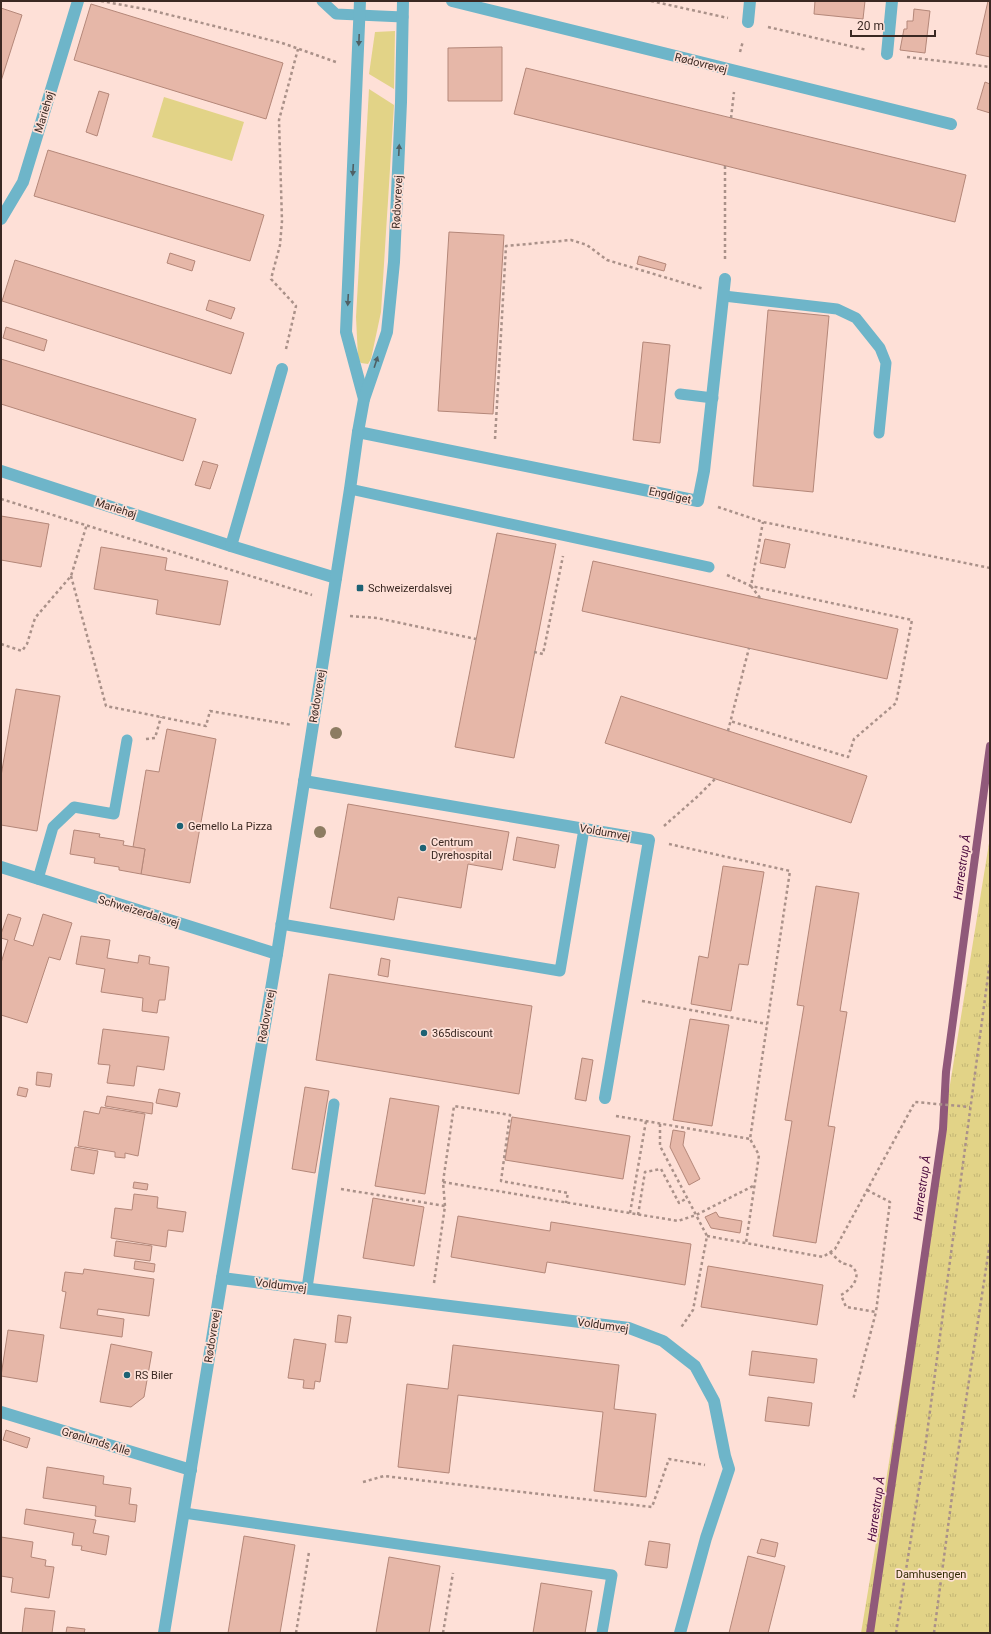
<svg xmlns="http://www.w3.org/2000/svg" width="991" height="1634" font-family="Roboto,sans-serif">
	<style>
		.grass { fill: #e2d387 }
		.park { fill: url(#park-tufts) }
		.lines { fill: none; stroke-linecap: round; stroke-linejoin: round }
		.stream { stroke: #90597a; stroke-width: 8 }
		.building { fill: #e6b7a8; stroke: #b48779 }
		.path { stroke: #aa9189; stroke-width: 2.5; stroke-dasharray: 3 3; stroke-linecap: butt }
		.service { stroke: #6eb5c9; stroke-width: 11 }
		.minor { stroke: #6eb5c9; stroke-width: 12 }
		.tertiary { stroke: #6eb5c9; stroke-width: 12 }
		.tree { fill: #8d7c62 }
		.oneway { fill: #4f6065 }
		.poi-dot { fill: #1d6274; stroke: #fee0d7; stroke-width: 1.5 }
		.labels { text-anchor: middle; stroke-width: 3.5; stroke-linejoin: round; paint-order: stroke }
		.street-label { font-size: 11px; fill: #3a2822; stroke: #fee0d7 }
		.poi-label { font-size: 11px; fill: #3a2822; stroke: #fee0d7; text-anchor: start }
		.park-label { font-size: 11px; fill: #312a02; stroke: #fee0d7 }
		.water-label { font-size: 12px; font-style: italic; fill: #4a083d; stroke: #fee0d7 }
	</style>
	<defs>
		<pattern id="park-tufts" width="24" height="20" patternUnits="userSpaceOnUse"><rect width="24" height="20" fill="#e2d387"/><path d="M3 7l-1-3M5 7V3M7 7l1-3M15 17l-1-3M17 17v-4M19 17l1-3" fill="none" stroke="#c3b574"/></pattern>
	</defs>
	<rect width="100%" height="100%" fill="#fee0d7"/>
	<g class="grass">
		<polygon points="395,31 394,89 369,74 375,32"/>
		<polygon points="369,89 394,105 381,312 371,359 368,364 361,363 358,358 356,317"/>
		<polygon points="164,97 244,122 232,161 152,137"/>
	</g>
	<polygon class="park" points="990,837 990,1633 861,1633 874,1555"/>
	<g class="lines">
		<polyline class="stream" points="870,1633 943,1129 946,1072 990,746"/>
	</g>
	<g class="building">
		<polygon points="815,1 865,1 863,19 814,14"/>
		<polygon points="988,1 990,1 990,57 976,54"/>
		<polygon points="91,4 283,63 266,119 74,60"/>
		<polygon points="1,8 22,15 1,81"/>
		<polygon points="914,9 930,11 925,53 900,50 904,29 907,29 907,21 913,21"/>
		<polygon points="502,47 502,101 448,101 448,48"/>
		<polygon points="526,68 966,175 955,222 514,114"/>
		<polygon points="985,82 990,84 990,113 977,109"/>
		<polygon points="99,91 109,94 97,136 86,132"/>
		<polygon points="48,150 264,215 250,261 34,196"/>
		<polygon points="449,232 504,235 493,414 438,411"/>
		<polygon points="170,253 195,261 192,271 167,263"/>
		<polygon points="639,256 666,264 664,271 637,264"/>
		<polygon points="15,260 244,333 231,374 2,301"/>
		<polygon points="209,300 235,308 231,319 206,310"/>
		<polygon points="768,310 829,316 813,492 753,486"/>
		<polygon points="6,327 47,340 44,351 3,338"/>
		<polygon points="643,342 670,345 660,443 633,440"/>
		<polygon points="1,359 196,419 183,461 1,404"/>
		<polygon points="203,461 218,465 210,489 195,485"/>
		<polygon points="1,516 49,524 41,567 1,560"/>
		<polygon points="497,533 556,544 514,758 455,747"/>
		<polygon points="765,539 790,544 785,568 760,563"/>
		<polygon points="101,547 167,558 165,570 228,581 220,625 156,614 158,600 94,589"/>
		<polygon points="593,561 898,629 887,679 582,611"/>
		<polygon points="16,689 60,696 37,831 1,825 1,776"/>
		<polygon points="621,696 867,776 851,823 605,743"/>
		<polygon points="167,729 216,739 190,883 141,874 145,849 133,847 146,770 159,772"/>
		<polygon points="348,804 509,832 502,870 468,864 461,908 398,897 394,920 330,908"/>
		<polygon points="74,830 100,834 99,837 124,841 123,845 145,849 141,874 119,870 119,867 94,863 95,858 70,854"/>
		<polygon points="517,837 559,845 555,868 513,860"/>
		<polygon points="723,866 764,872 748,965 739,964 731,1011 691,1004 699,956 708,958"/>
		<polygon points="816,886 859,893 840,1011 847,1012 828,1126 835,1127 816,1243 773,1236 792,1121 785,1120 804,1006 797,1005"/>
		<polygon points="8,914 21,918 14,940 33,946 43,914 72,923 60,960 49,957 27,1023 1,1015 1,963 8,940 1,938 1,934"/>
		<polygon points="81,936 110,940 107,958 138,963 139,955 150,957 149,964 169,967 165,1000 159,1000 157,1013 142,1011 143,998 101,992 105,969 76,964"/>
		<polygon points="381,958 390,960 388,977 378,975"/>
		<polygon points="329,974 532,1006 519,1094 316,1060"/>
		<polygon points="690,1019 729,1025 712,1126 673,1120"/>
		<polygon points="103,1029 169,1037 164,1070 137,1066 134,1086 107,1083 110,1065 98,1064"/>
		<polygon points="582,1058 593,1060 586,1101 575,1099"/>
		<polygon points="37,1072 52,1074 50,1087 36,1085"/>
		<polygon points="19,1087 28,1089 26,1097 17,1095"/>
		<polygon points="305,1087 329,1091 315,1173 292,1169"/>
		<polygon points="159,1089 180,1093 177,1107 156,1103"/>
		<polygon points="107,1096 153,1103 152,1114 105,1106"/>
		<polygon points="390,1098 439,1106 425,1194 375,1186"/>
		<polygon points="101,1107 145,1114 138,1156 125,1153 125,1158 115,1157 115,1152 78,1146 84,1111 99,1114"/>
		<polygon points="512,1117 630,1136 623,1179 505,1160"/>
		<polygon points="673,1130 685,1132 683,1145 700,1179 689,1185 670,1147"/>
		<polygon points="75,1147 98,1151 94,1174 71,1170"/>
		<polygon points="134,1182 148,1184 147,1190 133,1188"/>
		<polygon points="134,1194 158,1197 157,1208 186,1212 183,1232 168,1230 166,1247 111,1238 115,1208 132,1210"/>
		<polygon points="373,1198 424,1207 414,1266 363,1258"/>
		<polygon points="716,1212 719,1217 742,1221 740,1233 711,1228 705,1217"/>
		<polygon points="458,1216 550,1231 551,1222 691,1244 685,1285 547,1262 545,1273 451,1257"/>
		<polygon points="116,1241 152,1246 150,1261 114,1256"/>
		<polygon points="135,1261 155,1264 154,1272 134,1269"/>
		<polygon points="708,1266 823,1285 817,1325 701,1307"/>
		<polygon points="84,1269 154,1279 149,1316 98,1309 97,1315 124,1319 122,1337 60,1328 66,1292 62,1291 65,1272 83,1274"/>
		<polygon points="338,1315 351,1317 347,1343 335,1342"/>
		<polygon points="8,1330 44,1335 37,1382 1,1376"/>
		<polygon points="294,1339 326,1344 320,1382 315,1381 314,1389 303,1388 304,1380 288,1378"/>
		<polygon points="111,1344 152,1352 144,1397 131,1407 100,1402"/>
		<polygon points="453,1345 619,1365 614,1409 656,1414 646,1497 594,1491 603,1412 458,1395 449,1473 398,1467 407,1384 448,1389"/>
		<polygon points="752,1351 817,1359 814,1383 749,1375"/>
		<polygon points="768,1397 812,1403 809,1426 765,1421"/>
		<polygon points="6,1430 30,1438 27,1448 3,1440"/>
		<polygon points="47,1467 104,1476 103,1484 131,1488 129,1504 137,1505 135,1522 95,1516 96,1506 43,1498"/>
		<polygon points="26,1509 96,1520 93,1533 109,1536 106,1555 81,1550 82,1546 72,1545 74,1533 24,1524"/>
		<polygon points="244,1536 295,1545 280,1633 228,1633"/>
		<polygon points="1,1537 33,1542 31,1557 46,1560 45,1566 54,1567 49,1598 11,1592 13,1578 1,1576"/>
		<polygon points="761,1539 778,1543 775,1557 757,1553"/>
		<polygon points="649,1541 670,1544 667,1568 645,1565"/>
		<polygon points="748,1556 785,1566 768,1633 729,1633"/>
		<polygon points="389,1557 440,1566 429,1633 376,1633"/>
		<polygon points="541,1583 592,1591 585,1633 533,1633"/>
		<polygon points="25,1608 55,1611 52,1633 22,1633"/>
		<polygon points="67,1627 85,1629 84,1633 66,1633"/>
	</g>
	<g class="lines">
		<g class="path">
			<polyline points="101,1 150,10 282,43 336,62"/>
			<polyline points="651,1 728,18"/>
			<polyline points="768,27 867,50"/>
			<polyline points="740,52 743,41"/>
			<polyline points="907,57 990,67"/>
			<polyline points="731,118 734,92"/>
			<polyline points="725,259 725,166"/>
			<polyline points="286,349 296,306 271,279 280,245 282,221 279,120 298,49"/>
			<polyline points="495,439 506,246 571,240 587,245 607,260 704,289"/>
			<polyline points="1,499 312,595"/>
			<polyline points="718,507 763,522 990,568"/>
			<polyline points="727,575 751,586 912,620 896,703 854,739 848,757 730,721"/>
			<polyline points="71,576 106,706 206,726 210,711 292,725"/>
			<polyline points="760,598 751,586 763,522"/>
			<polyline points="350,616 377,618 476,639"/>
			<polyline points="1,644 22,651 27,644 35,618 71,576 87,524"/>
			<polyline points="534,652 543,654 563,556"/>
			<polyline points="728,731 749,648"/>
			<polyline points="146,739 155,738 161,717"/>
			<polyline points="664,826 698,796 715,779"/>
			<polyline points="669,844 790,871 750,1139 759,1155 746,1243"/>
			<polyline points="642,1001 767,1024"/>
			<polyline points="616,1116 750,1139"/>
			<polyline points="660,1124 660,1146 707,1236 693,1310 680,1329"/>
			<polyline points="443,1182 678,1221 696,1215 755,1185"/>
			<polyline points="341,1189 445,1206"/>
			<polyline points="867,1190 890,1202 876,1312"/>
			<polyline points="630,1213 646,1121"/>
			<polyline points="638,1215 645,1172 661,1169 679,1203 687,1198"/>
			<polyline points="707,1236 823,1257 835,1249 915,1102 970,1107"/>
			<path d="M830,1252C834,1256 838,1260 842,1263C844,1264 848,1264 851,1266C864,1275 851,1290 841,1295L846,1307L876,1312L853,1400"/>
			<polyline points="434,1283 445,1206 443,1182 454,1106 510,1115 501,1181 568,1193 566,1203"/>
			<polyline points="363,1482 384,1476 652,1507 669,1459 705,1465"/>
			<polyline points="296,1633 309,1552"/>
			<polyline points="443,1633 453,1573"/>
			<polyline points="896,1633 924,1456 990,961"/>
			<polyline points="934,1633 956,1466 990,1242"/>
		</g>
		<g class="service">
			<polyline points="322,1 336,14 403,17"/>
			<polyline points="724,296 837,309 856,318 880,348 886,363 879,433"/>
			<polyline points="680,394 713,398"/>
			<polyline points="350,489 709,567"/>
			<polyline points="38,879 53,827 74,807 114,814 127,740"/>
			<polyline points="281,924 560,971 584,829"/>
			<polyline points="307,1288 334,1104"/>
			<polyline points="184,1513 612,1575 602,1633"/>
		</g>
		<g class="minor">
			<polyline points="452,1 951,124"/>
			<polyline points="748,22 750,1"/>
			<polyline points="887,54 892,1"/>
			<polyline points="1,219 23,182 78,1"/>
			<polyline points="358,432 698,501 704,471 725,279"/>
			<polyline points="1,471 231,546 336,578"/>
			<polyline points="231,546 282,369"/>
			<polyline points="304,781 649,840 605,1098"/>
			<polyline points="1,867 277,954"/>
			<polyline points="222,1278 629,1328 663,1341 695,1366 714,1401 725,1456 729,1469 706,1538 680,1633"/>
			<polyline points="1,1412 191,1470"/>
		</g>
		<g class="tertiary">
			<polyline points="360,1 346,332 364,399"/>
			<polyline points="164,1633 222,1278 277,954 350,489 358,432 364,399 387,332 394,262 401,102 403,1"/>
		</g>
	</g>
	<g class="tree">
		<circle cx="336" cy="733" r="6"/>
		<circle cx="320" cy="832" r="6"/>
	</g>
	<defs><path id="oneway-solid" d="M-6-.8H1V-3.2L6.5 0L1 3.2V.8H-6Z"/></defs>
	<g class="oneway">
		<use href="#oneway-solid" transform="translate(359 40) rotate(92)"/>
		<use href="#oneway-solid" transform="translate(399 150) rotate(-87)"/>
		<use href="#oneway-solid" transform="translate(353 170) rotate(93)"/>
		<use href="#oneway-solid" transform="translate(348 300) rotate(93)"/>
		<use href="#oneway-solid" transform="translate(376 362) rotate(-72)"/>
	</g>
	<g class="poi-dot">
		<rect x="356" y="584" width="8" height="8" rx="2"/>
		<circle cx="180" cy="826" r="4"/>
		<circle cx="423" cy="848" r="4"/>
		<circle cx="424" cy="1033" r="4"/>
		<circle cx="127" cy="1375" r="4"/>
	</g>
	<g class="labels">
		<g class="street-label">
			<text transform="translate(701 63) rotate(14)" y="4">Rødovrevej</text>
			<text transform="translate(44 112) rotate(-73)" y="4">Mariehøj</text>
			<text transform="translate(397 202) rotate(-87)" y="4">Rødovrevej</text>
			<text transform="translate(670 495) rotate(12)" y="4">Engdiget</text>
			<text transform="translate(116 508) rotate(18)" y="4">Mariehøj</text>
			<text transform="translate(317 696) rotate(-81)" y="4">Rødovrevej</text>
			<text transform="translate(605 832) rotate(10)" y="4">Voldumvej</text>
			<text transform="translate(139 911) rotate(17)" y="4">Schweizerdalsvej</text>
			<text transform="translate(266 1016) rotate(-80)" y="4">Rødovrevej</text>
			<text transform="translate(281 1285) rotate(7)" y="4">Voldumvej</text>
			<text transform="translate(603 1325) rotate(8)" y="4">Voldumvej</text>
			<text transform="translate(212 1336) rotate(-81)" y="4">Rødovrevej</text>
			<text transform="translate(96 1441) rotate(17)" y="4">Grønlunds Alle</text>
		</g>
		<g class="poi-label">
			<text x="368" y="592">Schweizerdalsvej</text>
			<text x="188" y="830">Gemello La Pizza</text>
			<text x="431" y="846">Centrum<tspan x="431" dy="13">Dyrehospital</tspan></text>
			<text x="432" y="1037">365discount</text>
			<text x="135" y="1379">RS Biler</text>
		</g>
		<g class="park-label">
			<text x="931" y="1578">Damhusengen</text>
		</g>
		<g class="water-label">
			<text transform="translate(962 867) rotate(-82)" y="4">Harrestrup Å</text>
			<text transform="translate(922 1188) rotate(-82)" y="4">Harrestrup Å</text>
			<text transform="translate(876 1509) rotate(-82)" y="4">Harrestrup Å</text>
		</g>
	</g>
	<rect width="991" height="1634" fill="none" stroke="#3a2822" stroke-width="4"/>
	<path d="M851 30v6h84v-6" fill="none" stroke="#3a2822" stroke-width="2"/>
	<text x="857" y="30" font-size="12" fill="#3a2822" stroke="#fee0d7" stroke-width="3" paint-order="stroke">20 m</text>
</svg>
